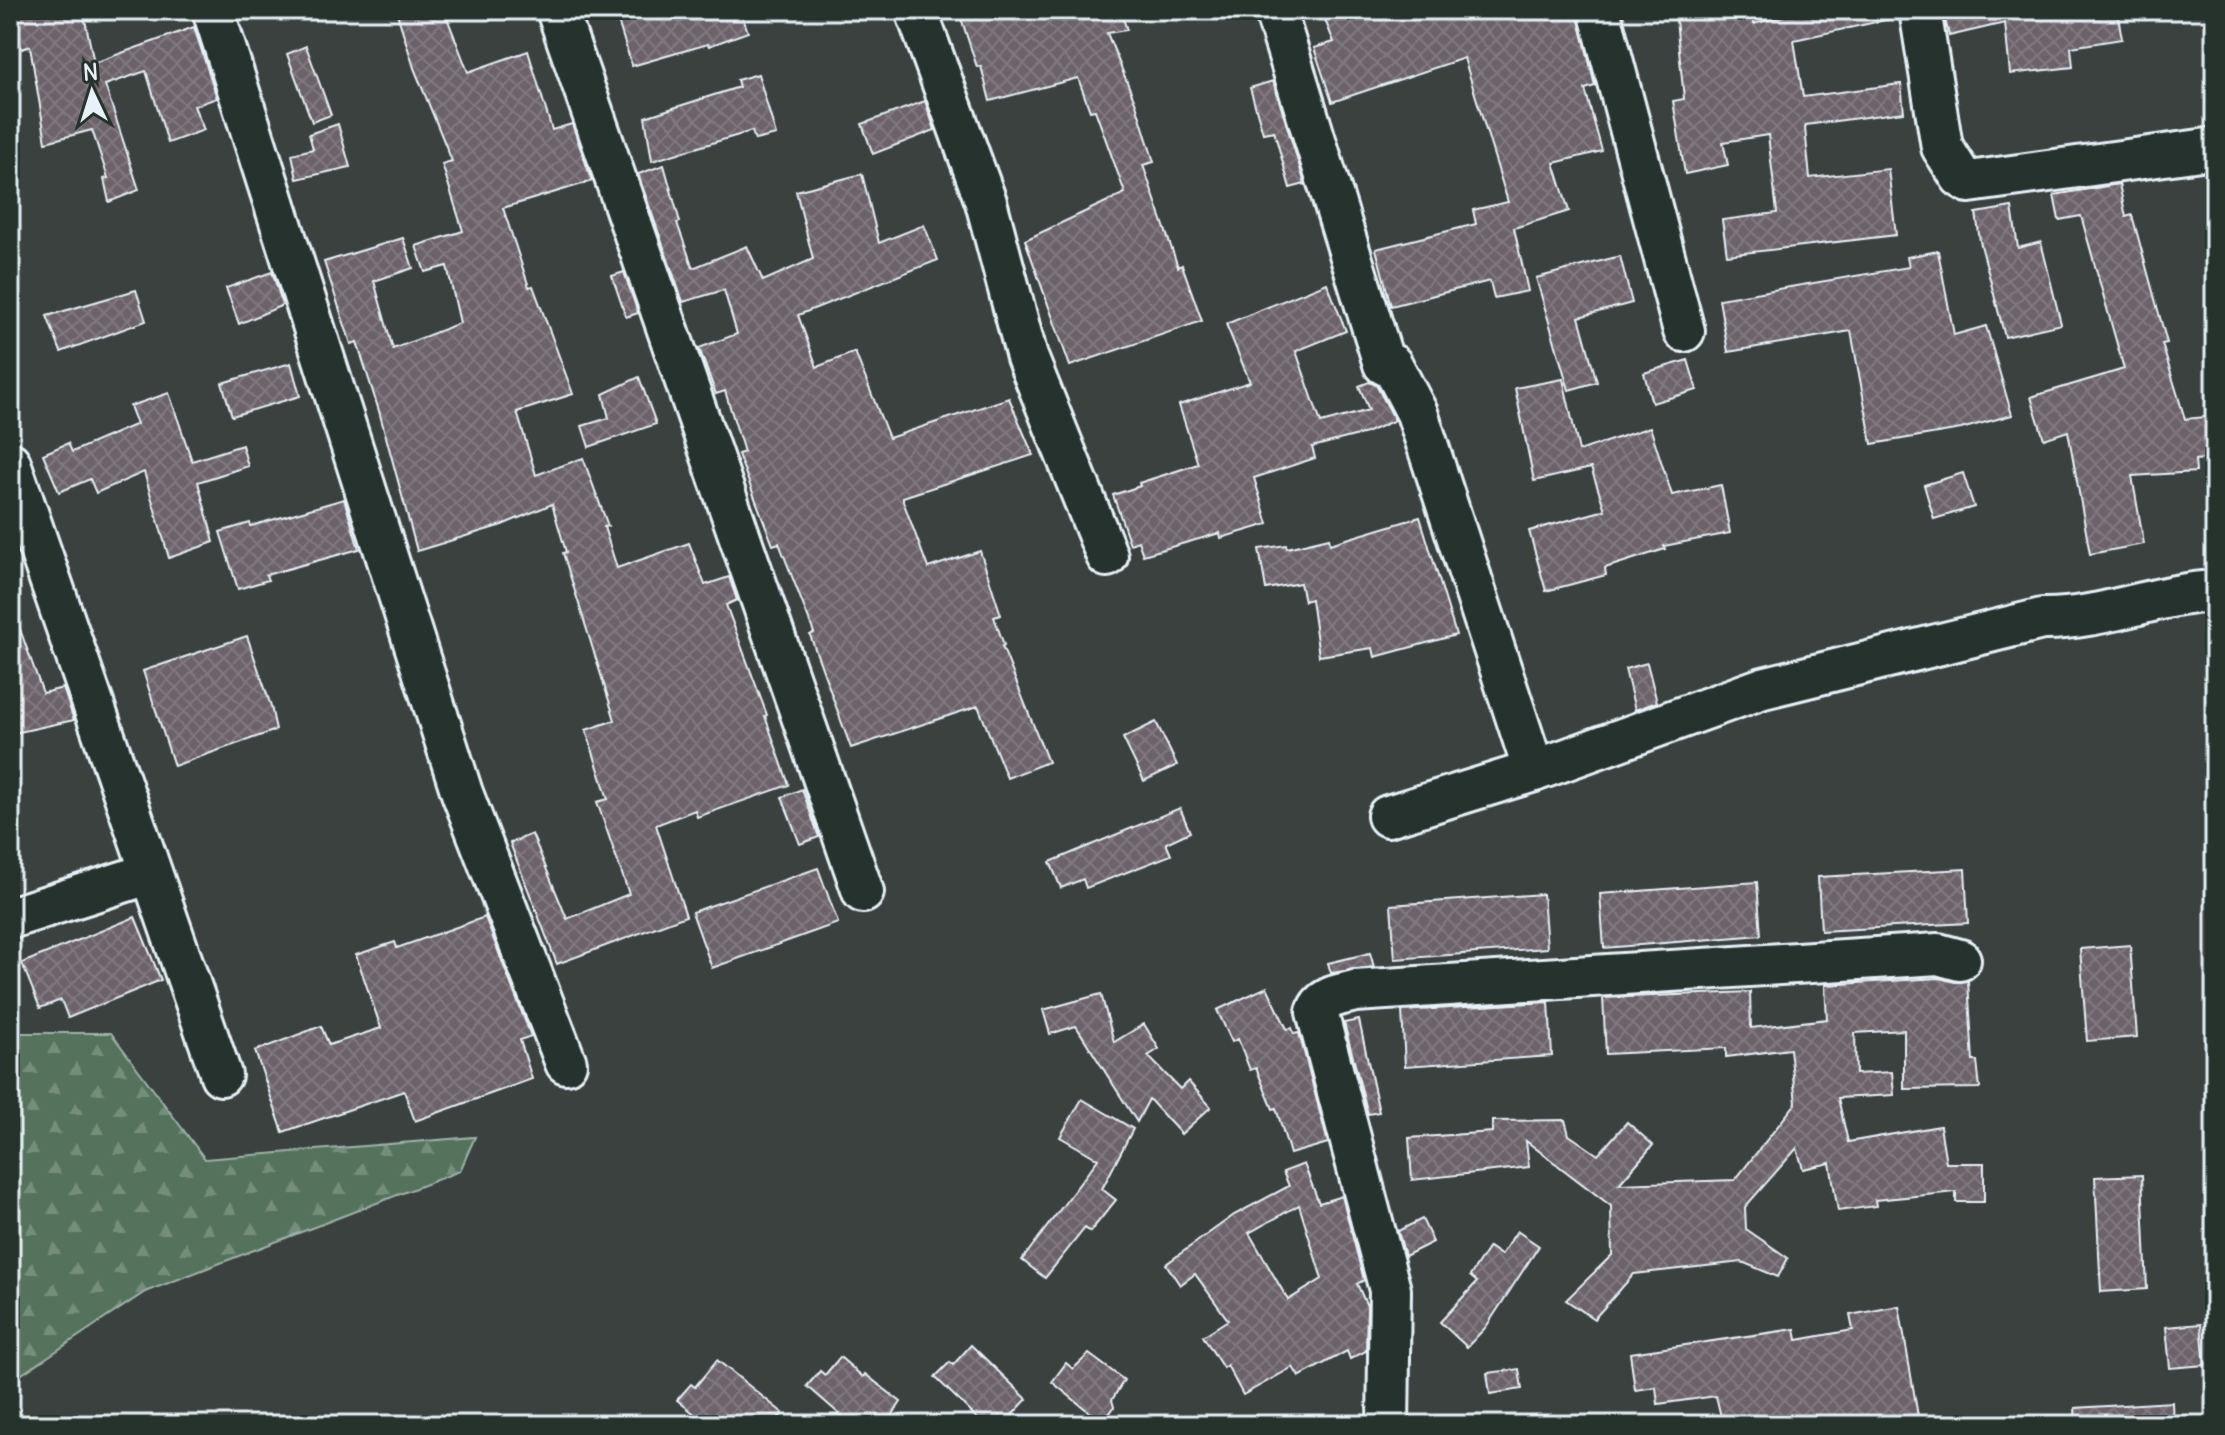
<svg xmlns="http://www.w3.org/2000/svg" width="2225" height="1435" font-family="Delius,sans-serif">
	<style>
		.forest { fill: url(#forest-firs); stroke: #9eb2aa; stroke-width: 2 }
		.building { fill: url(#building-cross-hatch); stroke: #e8f1f8; stroke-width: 2; fill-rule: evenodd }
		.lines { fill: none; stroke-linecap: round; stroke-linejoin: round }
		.minor-casing { stroke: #e8f1f8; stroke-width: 46 }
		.minor { stroke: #26332d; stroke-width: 40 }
	</style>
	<defs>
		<pattern id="forest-firs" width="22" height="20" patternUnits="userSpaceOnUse" patternTransform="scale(2)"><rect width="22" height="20" fill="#54735c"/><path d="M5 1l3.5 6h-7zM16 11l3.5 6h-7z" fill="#758e7c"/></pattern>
		<pattern id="building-cross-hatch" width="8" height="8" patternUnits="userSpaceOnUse" patternTransform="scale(2)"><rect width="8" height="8" fill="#6c6269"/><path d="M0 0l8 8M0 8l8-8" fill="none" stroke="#81797f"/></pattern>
	</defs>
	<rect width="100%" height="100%" fill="#3b413f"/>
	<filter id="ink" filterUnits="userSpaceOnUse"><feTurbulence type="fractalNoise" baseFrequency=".0125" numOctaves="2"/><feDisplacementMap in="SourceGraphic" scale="16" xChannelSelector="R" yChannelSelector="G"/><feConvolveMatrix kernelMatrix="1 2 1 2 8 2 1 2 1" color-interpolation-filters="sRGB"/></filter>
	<g filter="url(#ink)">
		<polygon class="forest" points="10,1033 111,1033 205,1159 475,1137 460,1171 145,1292 10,1382"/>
		<g class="building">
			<polygon points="10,10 83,10 94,63 194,27 217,98 194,106 204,130 168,143 146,71 105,85 139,190 109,202 104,179 108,178 92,130 46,142 30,46 22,49 16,34 10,36"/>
			<polygon points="396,10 444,10 468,72 528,51 552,130 572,124 592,181 503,208 529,287 533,286 573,394 517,412 536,475 583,458 608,526 604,527 617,568 689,543 705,585 729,577 737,600 726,605 767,715 765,716 789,785 697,817 695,810 656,825 686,916 557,964 510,843 532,834 567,919 629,894 597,802 608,799 586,730 615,720 563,553 566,552 552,504 502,525 417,551 379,411 357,342 351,344 324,262 403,238 413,268 374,281 393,349 460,323 447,266 425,272 416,246 463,231 442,164 452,161 414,68"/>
			<polygon points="656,10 740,10 748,32 709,46 708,44 632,66 618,21"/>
			<polygon points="978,10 1120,10 1127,30 1107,33 1136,104 1154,162 1143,165 1178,267 1182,265 1202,321 1070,366 1025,240 1125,193 1095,110 1090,111 1078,78 990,101 981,66 977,67 960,15"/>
			<polygon points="1321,10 1577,10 1595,86 1585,89 1602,151 1554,163 1569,211 1514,228 1528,291 1494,298 1490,281 1391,306 1376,249 1476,224 1473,210 1508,202 1464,58 1332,102 1314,48 1334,42"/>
			<polygon points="1675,10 1753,10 1754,24 1805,10 1890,10 1890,19 1794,40 1803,97 1901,84 1904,112 1806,125 1805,128 1810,178 1888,169 1896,235 1727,255 1722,220 1777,213 1768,135 1723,142 1728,165 1685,174 1673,101 1684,99"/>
			<polygon points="1943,10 2117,10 2122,39 2071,47 2073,67 2010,74 2005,23 1949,36"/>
			<polygon points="306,46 331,115 312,122 287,54"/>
			<polygon points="758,74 776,135 755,140 752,131 652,161 645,117 739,87 737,80"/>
			<polygon points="1273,81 1305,184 1290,188 1274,131 1263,133 1250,88"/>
			<polygon points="925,101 935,130 873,154 862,124"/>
			<polygon points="338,124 350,167 297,179 292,154 313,149 309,134"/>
			<polygon points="664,165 680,222 677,223 693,268 747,246 763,281 813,259 796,191 862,174 879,243 924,225 938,260 798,315 817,367 855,352 889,438 1009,398 1033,455 903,497 903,501 928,568 980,551 1001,615 994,617 1004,645 1002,646 1048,762 1007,778 978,706 851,748 810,635 814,633 779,543 773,545 738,454 744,452 725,391 716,394 699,348 737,334 724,290 683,302 638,174"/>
			<polygon points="2119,184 2126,217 2132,215 2167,343 2162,344 2185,419 2215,416 2215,458 2195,460 2196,472 2132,476 2144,544 2090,554 2068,431 2044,439 2031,397 2124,369 2081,216 2059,220 2054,195"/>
			<polygon points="2012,207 2018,248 2041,242 2061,324 2005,337 1980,241 1976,213"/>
			<polygon points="1938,251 1954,335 1986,326 2012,415 1961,429 1872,444 1851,331 1728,352 1719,299 1909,267 1907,257"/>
			<polygon points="1620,256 1632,303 1579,317 1597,382 1569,390 1536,278"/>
			<polygon points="272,272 283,305 239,324 226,288"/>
			<polygon points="624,272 638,313 626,317 612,276"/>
			<polygon points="1327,283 1346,331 1296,351 1321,423 1369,410 1359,386 1369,382 1376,385 1395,420 1366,433 1312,447 1315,458 1254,478 1268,524 1221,538 1220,533 1143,555 1138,541 1130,544 1113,495 1140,486 1139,483 1198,464 1179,405 1250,382 1226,324"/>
			<polygon points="136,290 146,321 61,352 47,316"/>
			<polygon points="1688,360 1697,390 1652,403 1644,373"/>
			<polygon points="291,363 300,396 232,416 222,383"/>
			<polygon points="639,377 656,424 589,447 582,426 609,418 603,394"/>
			<polygon points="1563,379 1579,451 1650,427 1672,495 1721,485 1730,533 1664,546 1665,549 1605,568 1606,575 1546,591 1529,531 1605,510 1591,468 1534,481 1515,388"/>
			<polygon points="169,393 192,461 242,445 248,466 198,482 214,542 169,558 144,472 96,493 90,479 59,492 43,454 68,443 72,452 137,424 130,406"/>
			<polygon points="1963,473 1974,507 1934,519 1924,485"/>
			<polygon points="344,499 359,549 266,575 268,580 238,589 220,532 250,523 251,526"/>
			<polygon points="1420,517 1456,635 1375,657 1373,648 1319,656 1311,599 1304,601 1300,583 1266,589 1259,549 1286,545 1287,548 1329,538 1330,544"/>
			<polygon points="13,610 43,693 63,688 74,720 10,734 10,611"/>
			<polygon points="247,636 271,706 276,730 174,766 143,671"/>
			<polygon points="1647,663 1657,702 1635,710 1625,669"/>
			<polygon points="1156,722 1177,765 1144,781 1123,738"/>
			<polygon points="802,789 819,837 800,844 782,797"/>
			<polygon points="1180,808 1190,832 1166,843 1171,855 1086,888 1083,879 1061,888 1050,862"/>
			<polygon points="818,868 838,923 712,968 692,912"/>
			<polygon points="1965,869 1968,923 1821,931 1818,877"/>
			<polygon points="1757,882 1761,935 1604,948 1600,894"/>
			<polygon points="1543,894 1547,948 1395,959 1391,905"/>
			<polygon points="135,917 161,980 68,1018 61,1000 40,1008 22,963"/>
			<polygon points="485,917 531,1036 520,1040 532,1079 415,1121 404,1091 283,1132 255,1051 321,1026 329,1045 381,1028 356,955 395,942 397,948"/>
			<polygon points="2130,945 2137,1037 2087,1041 2080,949"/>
			<polygon points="1370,953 1374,967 1331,973 1328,963"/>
			<polygon points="1939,978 1955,982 1968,981 1973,1061 1977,1061 1980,1088 1904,1089 1904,1030 1855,1033 1856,1074 1892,1072 1894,1095 1838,1098 1848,1142 1940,1126 1946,1163 1984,1163 1984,1202 1956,1202 1956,1192 1875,1200 1876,1206 1838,1211 1830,1163 1803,1169 1797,1148 1745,1207 1746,1229 1788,1258 1778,1277 1742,1262 1634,1274 1594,1319 1566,1300 1612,1255 1611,1206 1526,1141 1529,1167 1412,1180 1409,1138 1492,1132 1492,1121 1565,1120 1569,1135 1598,1155 1627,1122 1653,1145 1619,1184 1735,1180 1796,1103 1790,1049 1726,1057 1726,1048 1606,1054 1603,998 1750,992 1751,1028 1827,1019 1825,985"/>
			<polygon points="1267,987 1287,1029 1292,1028 1294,1034 1299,1033 1328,1143 1290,1154 1276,1108 1273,1109 1256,1068 1250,1070 1238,1039 1232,1042 1217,1010"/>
			<polygon points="1101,994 1114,1042 1144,1024 1159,1049 1148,1056 1180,1089 1188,1081 1211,1107 1181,1134 1149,1099 1137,1122 1076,1026 1050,1034 1043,1010"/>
			<polygon points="1549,1002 1552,1056 1405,1066 1402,1011"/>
			<polygon points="1359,1020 1379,1112 1368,1114 1344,1023"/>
			<polygon points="1082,1099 1133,1129 1102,1189 1116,1200 1090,1232 1085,1228 1045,1278 1022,1260 1098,1159 1060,1137"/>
			<path d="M1304,1164L1319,1203L1342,1196L1364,1280L1357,1284L1367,1306L1366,1351L1350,1359L1347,1351L1299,1377L1293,1367L1243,1395L1227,1365L1223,1368L1203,1336L1228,1320L1195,1274L1180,1285L1166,1264L1234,1215L1289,1186L1283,1172ZM1299,1205L1322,1279L1288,1300L1249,1233Z"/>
			<polygon points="2142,1175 2147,1289 2101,1292 2095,1177"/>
			<polygon points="1422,1219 1433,1242 1405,1256 1398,1231"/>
			<polygon points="1517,1231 1539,1246 1486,1327 1467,1347 1440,1322 1477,1282 1470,1276 1489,1247 1501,1255"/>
			<polygon points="1899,1306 1918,1416 1866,1425 1723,1425 1716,1396 1658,1404 1656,1387 1635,1390 1630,1353 1795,1329 1797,1340 1853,1330 1850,1315"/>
			<polygon points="2201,1324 2205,1365 2170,1368 2166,1327"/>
			<polygon points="971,1345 1027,1399 1003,1425 984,1425 935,1377 950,1362 953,1365"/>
			<polygon points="1089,1354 1124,1380 1112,1400 1114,1407 1103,1423 1052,1382 1066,1363 1073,1369"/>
			<polygon points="840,1357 863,1377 865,1374 901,1402 886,1425 852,1425 807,1386 820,1371 825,1375"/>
			<polygon points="717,1360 783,1413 772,1425 708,1425 677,1400 691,1384 695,1387"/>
			<polygon points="1519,1369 1522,1389 1490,1394 1487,1373"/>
			<polygon points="2172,1402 2173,1425 2076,1425 2075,1408"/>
		</g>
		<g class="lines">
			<g class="minor-casing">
				<g id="minor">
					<polyline points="213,10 462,793 566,1063"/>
					<polyline points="557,10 863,892"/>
					<polyline points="916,10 986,202 1027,357 1107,556"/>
					<polyline points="1275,10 1384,364 1392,365 1417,413 1534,771"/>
					<polyline points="1599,10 1684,331"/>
					<polyline points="1920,10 1942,147 1961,177 1969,182 2215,148"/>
					<polyline points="10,463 221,1075"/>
					<path d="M1388,816L1534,771L1763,688L2042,619C2101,620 2156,594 2215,591"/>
					<polyline points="10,918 151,873"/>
					<path d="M1388,1425L1390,1290L1317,1012C1322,996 1341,995 1355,991L1938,954L1960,960"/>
				</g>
			</g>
			<use href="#minor" class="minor"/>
		</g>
	</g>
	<rect width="2225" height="1435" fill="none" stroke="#26332d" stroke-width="40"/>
	<rect x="20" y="20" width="2185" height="1395" fill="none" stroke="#e8f1f8" stroke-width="3" filter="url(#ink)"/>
	<g transform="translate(92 92) rotate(356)" stroke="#26332d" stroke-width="6" paint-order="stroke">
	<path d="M0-6L14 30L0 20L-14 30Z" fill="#e8f1f8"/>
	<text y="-12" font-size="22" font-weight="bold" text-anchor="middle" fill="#e8f1f8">N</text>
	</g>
</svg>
